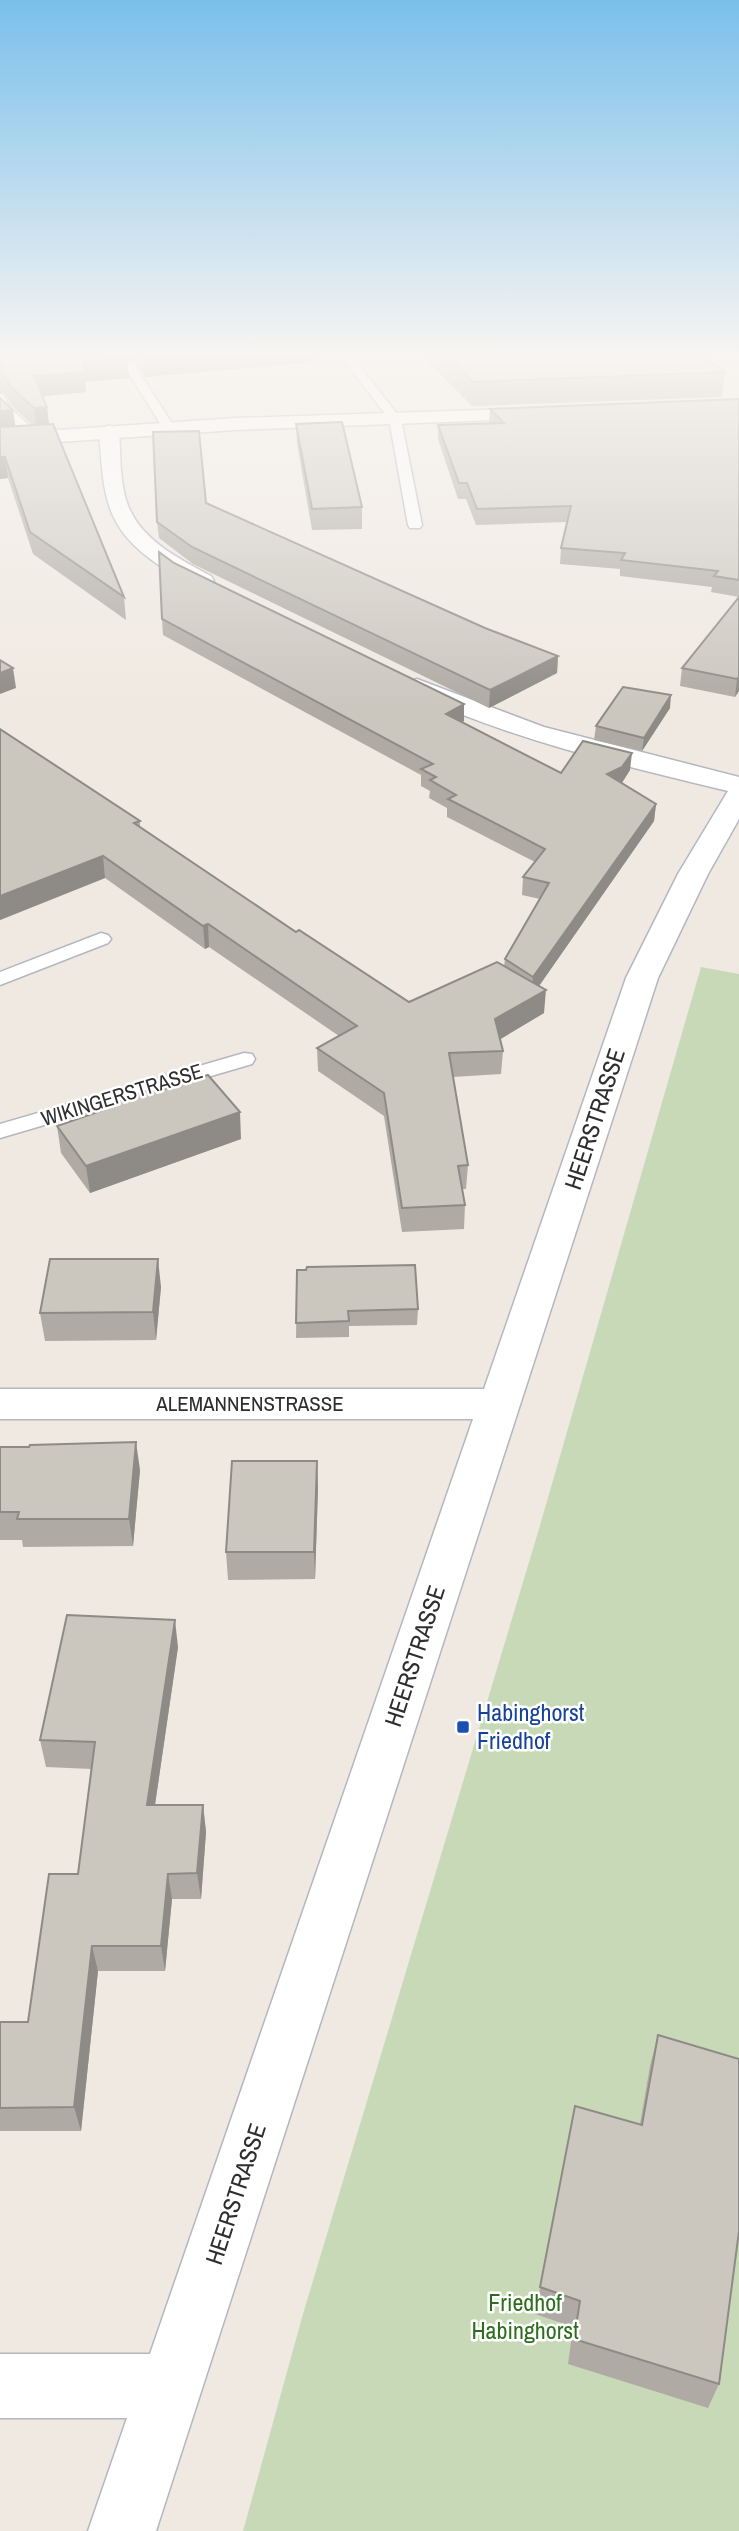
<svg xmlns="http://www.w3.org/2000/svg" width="739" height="2531" font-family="'Archivo Narrow',sans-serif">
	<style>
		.cemetery { fill: #c8d9b8 }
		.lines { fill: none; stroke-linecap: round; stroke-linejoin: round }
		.lane-casing { stroke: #b4b7c1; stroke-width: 3 }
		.street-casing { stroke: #b4b7c1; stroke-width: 3 }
		.secondary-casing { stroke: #b4b7c1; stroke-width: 3 }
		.lane { fill: #fff; fill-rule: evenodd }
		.street { fill: #fff; fill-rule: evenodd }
		.secondary { fill: #fff; fill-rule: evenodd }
		.wall { fill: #afaba4 }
		.shaded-wall { fill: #8e8b86 }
		.building { fill: #cbc7bf; stroke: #8e8b86; stroke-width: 2 }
		.transit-dot { fill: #1a4fb4; stroke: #fff; stroke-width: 2.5 }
		.labels { text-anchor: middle; stroke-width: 5; stroke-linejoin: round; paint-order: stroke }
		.street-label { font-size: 21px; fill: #2e2e2e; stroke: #fff }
		.near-street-label { font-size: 24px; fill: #2e2e2e; stroke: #fff }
		.near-transit-label { font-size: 24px; fill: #164399; stroke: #fff; text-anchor: start }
		.near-park-label { font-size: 24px; fill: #2c6e1b; stroke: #fff }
	</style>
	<rect width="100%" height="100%" fill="#efe9e1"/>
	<polygon class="cemetery" points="701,967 739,974 739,2531 243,2531 303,2314 539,1529"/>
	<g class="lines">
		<g class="lane-casing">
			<g id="lane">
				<polygon points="339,354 350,354 401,419 422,525 420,528 410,528 408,525 389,419"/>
				<polygon points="124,361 132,361 175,428 173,431 165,431 122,363"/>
				<polygon points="0,394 4,396 10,408 38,434 38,440 30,440 1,413"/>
				<polygon points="101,933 108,935 111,939 108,943 0,985 0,972"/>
				<polygon points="244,1053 252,1054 255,1059 252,1064 0,1138 0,1124"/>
			</g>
		</g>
		<g class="street-casing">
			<g id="street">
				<path d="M109,425L119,431C121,457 119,489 131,512C145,542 183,561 211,576L214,581L211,586C196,590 184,580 171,573C105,532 104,503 99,431Z"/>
				<path d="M417,679L544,727L739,777V819L708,874L658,978L156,2531H88L127,2418H0V2354H150L473,1419H0V1389H484L626,978L678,874L728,791C619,765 511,739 408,692L404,687L408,682Z"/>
			</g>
		</g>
		<g class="secondary-casing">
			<polygon id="secondary" points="540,408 549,414 547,418 236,430 0,446 0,434 236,418"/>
		</g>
		<use href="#lane" class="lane"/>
		<use href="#street" class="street"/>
		<use href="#secondary" class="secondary"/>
	</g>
	<g class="wall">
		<polygon points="0,354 316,354 316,362 145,377 134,360 127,359 129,378 85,382 86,392 42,396 47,407 49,424 124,597 126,620 33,554 8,478 0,479 0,398 15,426 32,425 12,406 5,394 0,393"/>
		<polygon points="420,354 700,354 725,372 722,397 472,406"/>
		<polygon points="739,399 739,597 711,592 712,587 620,576 620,569 560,564 561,548 567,522 476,525 466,499 458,499 438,439 438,425 489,423 490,409"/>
		<polygon points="296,424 362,507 362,529 312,530 297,443"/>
		<polygon points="206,503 485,628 558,656 557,673 489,708 193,564 159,538 157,522"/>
		<polygon points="174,563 464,721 462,722 561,773 630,770 622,783 656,804 654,821 539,986 544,1013 500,1039 503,1051 501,1074 453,1077 468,1165 466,1189 462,1189 465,1205 464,1229 402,1232 384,1116 318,1071 317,1048 339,1036 209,947 205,949 105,878 0,920 0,729 140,821 140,827 296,932 409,1002 504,966 505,959 540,899 522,895 523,877 535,862 447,817 447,808 429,798 430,791 421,786 421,775 163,635 162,619"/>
		<polygon points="739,597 739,691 735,697 680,686 682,668"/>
		<polygon points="670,708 642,751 594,740 596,726"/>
		<polygon points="165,1089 241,1139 90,1193 61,1153 57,1126 101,1111 100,1107"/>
		<polygon points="297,1270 418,1309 417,1325 349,1326 349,1337 296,1338"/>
		<polygon points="161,1287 156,1340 45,1341 40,1313"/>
		<polygon points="0,1447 140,1470 133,1546 23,1547 22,1540 0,1540"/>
		<polygon points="317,1461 318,1488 315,1579 228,1580 226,1552"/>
		<polygon points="178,1647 155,1805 203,1805 206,1832 201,1899 172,1899 165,1971 98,1971 81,2131 0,2131 0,2022 28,2022 78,1874 91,1769 46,1767 40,1740"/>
		<polygon points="658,2035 719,2384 708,2408 568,2364 573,2327 535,2314 575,2106 640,2124 650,2066"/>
	</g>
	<g class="shaded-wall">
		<polygon points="175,354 316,354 316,362 145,377 144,357"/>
		<polygon points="127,358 129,378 85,382 86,392 36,397 34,376 83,362"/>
		<polygon points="47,407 49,428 36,429 34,408"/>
		<polygon points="13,410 16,430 0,432 0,411"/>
		<polygon points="0,457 5,457 8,478 0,479"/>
		<polygon points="558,656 557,673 489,708 490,690"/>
		<polygon points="13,668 16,688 0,694 0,673"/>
		<polygon points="739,677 739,691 735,697 737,679"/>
		<polygon points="671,695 670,708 642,751 644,738"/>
		<polygon points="464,704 464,721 445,731 446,714"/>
		<polygon points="632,753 630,770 621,784 607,774"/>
		<polygon points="656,804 654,821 532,996 533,977"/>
		<polygon points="103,856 105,878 0,920 0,896"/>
		<polygon points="208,924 209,947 205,949 203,926"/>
		<polygon points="546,990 544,1013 494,1043 495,1019"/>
		<polygon points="240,1112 241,1139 90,1193 86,1166"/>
		<polygon points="158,1259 161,1287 156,1340 153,1312"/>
		<polygon points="136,1442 140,1470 133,1546 129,1519"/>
		<polygon points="317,1461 318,1488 315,1579 314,1552"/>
		<polygon points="175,1620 178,1647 151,1832 147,1805"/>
		<polygon points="203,1805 206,1832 201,1899 197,1873"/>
		<polygon points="168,1874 172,1899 165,1971 161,1946"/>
		<polygon points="92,1946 98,1971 81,2131 74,2107"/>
	</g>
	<g class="building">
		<polygon points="0,354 124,354 127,358 83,362 84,372 34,376 47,407 34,408 10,386 3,374 0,373"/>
		<polygon points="142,354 175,354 144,357"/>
		<polygon points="445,354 700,354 725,372 473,382"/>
		<polygon points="0,398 13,410 0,411"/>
		<polygon points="739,399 739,580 714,576 718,571 621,560 625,553 561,548 571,506 477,509 467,483 459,483 438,425 504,423 490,409"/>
		<polygon points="342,422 362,507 312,509 296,424"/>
		<polygon points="53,424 124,597 30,532 5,457 0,457 0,427"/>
		<polygon points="199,431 206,503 485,628 558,656 490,690 192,547 157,522 153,432"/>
		<polygon points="159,552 174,563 464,704 446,714 561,773 583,741 632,753 622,767 607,774 656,804 533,977 505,959 549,883 523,877 545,849 448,799 456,795 430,780 436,777 421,769 433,764 162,619"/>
		<polygon points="739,597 739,677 737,679 682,668"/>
		<polygon points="0,660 13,668 0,673"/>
		<polygon points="623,687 671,695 644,738 596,726"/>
		<polygon points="0,729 140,821 134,823 296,932 299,930 409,1002 497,962 546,990 495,1019 503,1051 449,1053 468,1165 458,1166 465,1205 402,1208 384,1093 317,1048 357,1026 208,924 203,926 103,856 0,896"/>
		<polygon points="208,1075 240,1112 86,1166 57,1126 103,1110 100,1107 161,1086 165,1089"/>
		<polygon points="50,1259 158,1259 153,1312 40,1313"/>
		<polygon points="415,1265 418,1309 348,1311 349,1321 296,1323 297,1270 306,1270 307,1267"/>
		<polygon points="136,1442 129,1519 17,1519 19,1512 0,1512 0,1447 29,1447 30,1445"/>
		<polygon points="232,1461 317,1461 314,1552 226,1552"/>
		<polygon points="67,1615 175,1620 147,1805 203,1805 197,1873 168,1874 161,1946 92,1946 74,2107 0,2108 0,2022 28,2022 49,1874 78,1874 95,1742 40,1740"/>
		<polygon points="658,2035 739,2059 739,2231 719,2384 574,2339 580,2301 540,2287 575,2106 642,2125"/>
	</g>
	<linearGradient id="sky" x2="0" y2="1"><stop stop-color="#7abfeb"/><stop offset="0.5" stop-color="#f8f5f2"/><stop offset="1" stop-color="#f8f5f2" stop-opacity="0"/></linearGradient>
	<rect width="739" height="709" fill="url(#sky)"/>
	<rect class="transit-dot" x="456" y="1720" width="14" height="14" rx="3.5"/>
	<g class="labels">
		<g class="street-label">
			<text transform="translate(122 1095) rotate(-17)" y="7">WIKINGERSTRASSE</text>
			<text x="250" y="1411">ALEMANNENSTRASSE</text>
		</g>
		<g class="near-street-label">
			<text transform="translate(595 1119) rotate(-72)" y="8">HEERSTRASSE</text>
			<text transform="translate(415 1656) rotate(-72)" y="8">HEERSTRASSE</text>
			<text transform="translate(236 2194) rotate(-72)" y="8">HEERSTRASSE</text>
		</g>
		<g class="near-transit-label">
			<text x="477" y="1721">Habinghorst<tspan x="477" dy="28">Friedhof</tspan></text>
		</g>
		<g class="near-park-label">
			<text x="525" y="2311">Friedhof<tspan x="525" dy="28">Habinghorst</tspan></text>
		</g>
	</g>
</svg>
